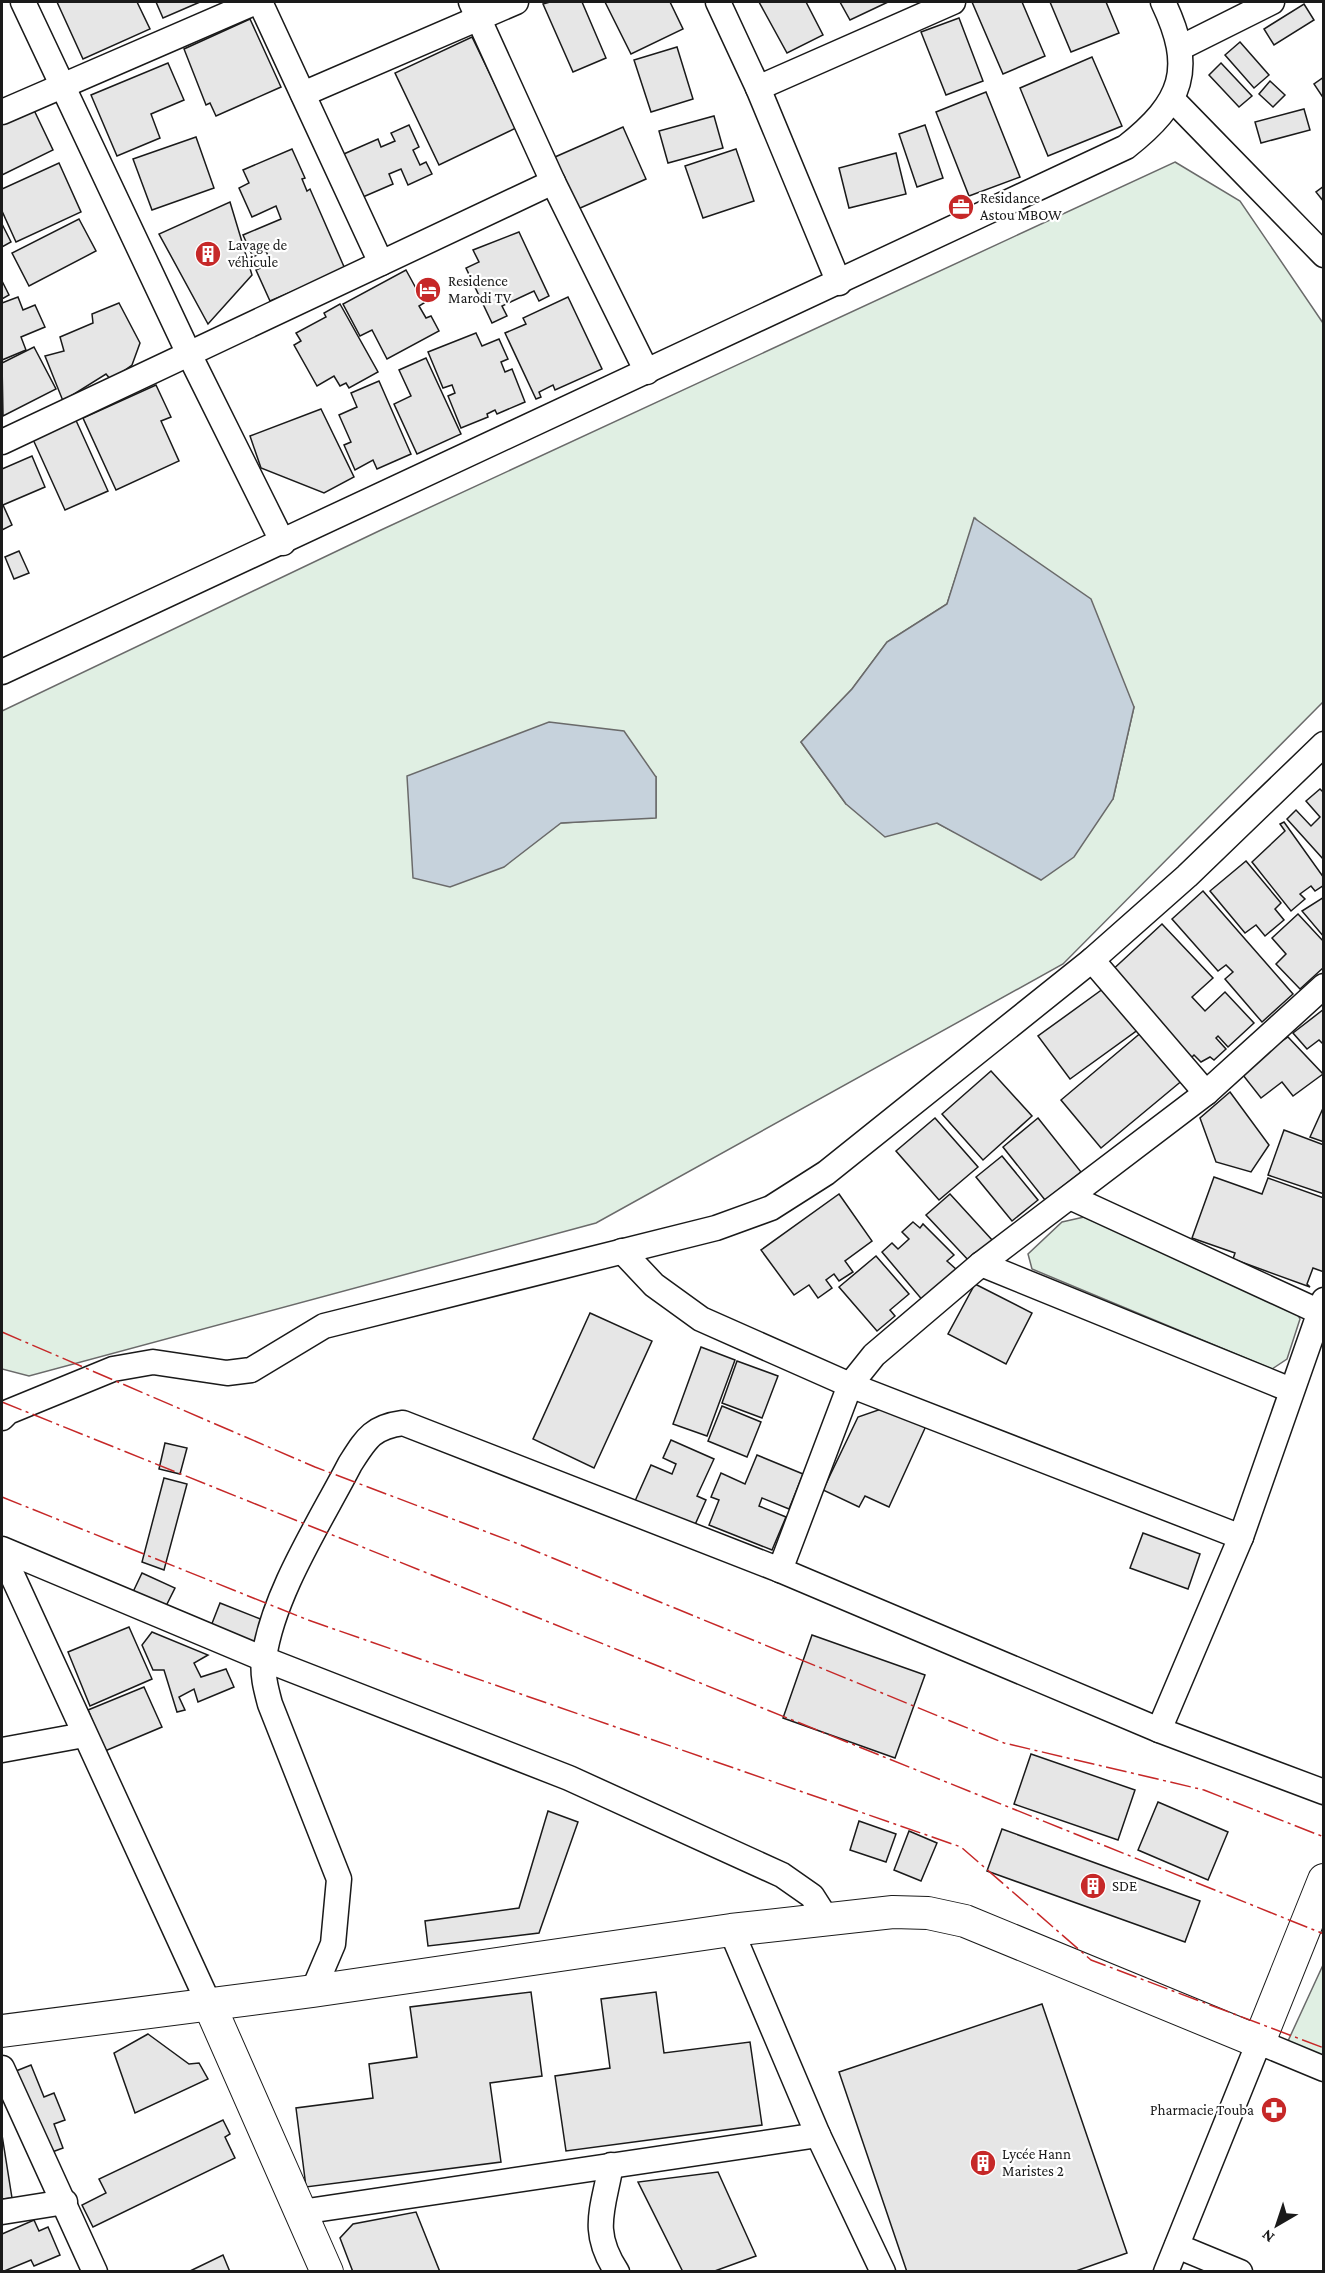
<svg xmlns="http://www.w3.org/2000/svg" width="1325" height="2273" font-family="'Crimson Pro',serif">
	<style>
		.green { fill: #e0efe3; stroke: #6a6a6a; stroke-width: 1.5; fill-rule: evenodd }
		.water { fill: #c6d2dc; stroke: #6a6a6a; stroke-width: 1.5 }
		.building { fill: #e6e6e6; stroke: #1a1a1a; stroke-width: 1.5 }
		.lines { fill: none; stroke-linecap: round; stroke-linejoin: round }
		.minor-casing { stroke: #1a1a1a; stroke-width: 27 }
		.tertiary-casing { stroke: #1a1a1a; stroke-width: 34 }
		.minor { stroke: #fff; stroke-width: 24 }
		.tertiary { stroke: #fff; stroke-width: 32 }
		.power { stroke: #c62828; stroke-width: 1.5; stroke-dasharray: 21 4.5 3 4.5; stroke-linecap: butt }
		.labels { text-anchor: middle; stroke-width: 4.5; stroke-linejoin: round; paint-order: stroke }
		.poi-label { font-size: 15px; fill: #1a1a1a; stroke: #fff; text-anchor: start }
	</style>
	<rect width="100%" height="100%" fill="#fff"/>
	<g class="green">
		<path d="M1175,162L1240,201L1323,323V702L1063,964L596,1223L29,1376L2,1369V711L381,530ZM975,518L1134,707L1113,799L954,832L937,823L846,804L801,742L852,689L887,642L947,604ZM656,777V817L561,823Z"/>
		<polygon points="1084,1217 1294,1308 1300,1319 1287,1359 1272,1369 1032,1269 1028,1254 1062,1222"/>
		<polygon points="1323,1965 1323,2057 1288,2041"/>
	</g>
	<g class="water">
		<polygon points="974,518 1091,599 1134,707 1113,799 1074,857 1041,880 937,823 885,837 846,804 801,742 852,689 887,642 947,604"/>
		<polygon points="549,722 624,731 656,777 656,818 561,823 504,867 450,887 413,878 407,776"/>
	</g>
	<g class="building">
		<polygon points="57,2 137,2 150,29 83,59"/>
		<polygon points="156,2 200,2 163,18"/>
		<polygon points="550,2 582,2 606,58 573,72 543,4"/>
		<polygon points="605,2 670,2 683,29 631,54"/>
		<polygon points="759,2 806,2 823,35 787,53"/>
		<polygon points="840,2 888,2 850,20"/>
		<polygon points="972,2 1022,2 1045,56 1003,74"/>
		<polygon points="1050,2 1106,2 1119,33 1071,52"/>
		<polygon points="1304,4 1314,20 1274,45 1264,29"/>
		<polygon points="959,18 983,81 946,95 921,32"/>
		<polygon points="250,19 281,87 216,116 210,103 206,105 184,49"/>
		<polygon points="472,37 516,128 439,165 395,73"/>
		<polygon points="1240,42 1269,75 1254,88 1225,55"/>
		<polygon points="677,47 693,99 651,112 634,60"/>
		<polygon points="1092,57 1122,126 1048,156 1020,88"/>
		<polygon points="168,63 184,100 151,114 160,138 117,156 91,95"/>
		<polygon points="1221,63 1252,96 1239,107 1209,75"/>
		<polygon points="1324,77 1324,99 1314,84"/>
		<polygon points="1270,81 1285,95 1273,107 1259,94"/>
		<polygon points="986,92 1020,177 969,196 936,112"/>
		<polygon points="33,108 53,150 2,175 2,123"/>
		<polygon points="1304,109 1310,130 1261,143 1255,122"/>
		<polygon points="714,116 723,148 668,163 659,131"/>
		<polygon points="409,125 419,147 413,150 420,165 426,162 432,174 408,185 401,169 389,174 393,184 356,200 337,157 378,139 381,147 395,141 391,133"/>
		<polygon points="925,125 943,178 917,187 899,134"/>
		<polygon points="623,127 646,179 578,209 555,157"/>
		<polygon points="196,137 214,188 152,210 133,159"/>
		<polygon points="292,149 305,178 302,179 307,191 310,189 345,269 270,301 256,270 271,263 266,251 253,257 243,235 281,219 276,206 252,217 239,188 249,183 243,170"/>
		<polygon points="736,149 754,201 703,218 685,166"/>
		<polygon points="896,153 906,194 849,208 839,168"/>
		<polygon points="59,163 81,212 16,242 2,211 2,189"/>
		<polygon points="1324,186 1324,202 1316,192"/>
		<polygon points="230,202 252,275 208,324 159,234"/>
		<polygon points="79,219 96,251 29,286 12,253"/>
		<polygon points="2,224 11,242 2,247"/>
		<polygon points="519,232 549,296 539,301 534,291 502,306 507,316 492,323 466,268 479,262 473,250"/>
		<polygon points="406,270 424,303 419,306 426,318 431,316 439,331 387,359 372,330 360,336 343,304"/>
		<polygon points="2,281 9,295 2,299"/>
		<polygon points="18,297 23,310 35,305 45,327 21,337 26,350 2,360 2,303"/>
		<polygon points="568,297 602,369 555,390 553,385 539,392 541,397 536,399 505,333 526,324 523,318"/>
		<polygon points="119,303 140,343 132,365 111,380 106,374 63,401 45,356 64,351 60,337 93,323 92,314"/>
		<polygon points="340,304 378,372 349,388 346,383 340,386 334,376 317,386 294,345 301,341 296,333 326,317 324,313"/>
		<polygon points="476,333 482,346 499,339 508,359 501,362 505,372 512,369 525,402 497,414 495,410 487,414 488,417 461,428 448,396 455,393 452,385 443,388 428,352"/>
		<polygon points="34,347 56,389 3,416 2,363"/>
		<polygon points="426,358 461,434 417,454 394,404 411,396 399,370"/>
		<polygon points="379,381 411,454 377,469 373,460 355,470 344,445 351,442 339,415 357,407 351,393"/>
		<polygon points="156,385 171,417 161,421 179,461 116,490 83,418"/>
		<polygon points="321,409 354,477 324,493 261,468 250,436"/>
		<polygon points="74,416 108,491 65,510 31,435"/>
		<polygon points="32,456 45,487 3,505 12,525 2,530 2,469"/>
		<polygon points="19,551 29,573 14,579 5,557"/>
		<polygon points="1320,789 1324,793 1324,860 1287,819 1296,810 1311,826 1320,817 1306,801"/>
		<polygon points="1284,822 1324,878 1324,885 1315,891 1311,886 1300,894 1305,899 1291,911 1252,862 1285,831 1280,824"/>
		<polygon points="1246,861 1281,903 1275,909 1284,920 1265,936 1256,925 1245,933 1210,891"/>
		<polygon points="1203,891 1293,994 1262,1022 1225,979 1233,972 1226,965 1218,971 1172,919"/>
		<polygon points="1324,897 1324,937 1302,911"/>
		<polygon points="1298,914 1324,942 1324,967 1300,989 1276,964 1286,954 1272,938"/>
		<polygon points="1162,924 1213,978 1192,997 1205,1011 1225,992 1254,1023 1228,1047 1218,1036 1216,1038 1226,1049 1214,1060 1210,1057 1201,1062 1194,1055 1190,1059 1108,974"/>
		<polygon points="1107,986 1139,1029 1070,1079 1038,1036"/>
		<polygon points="1324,1009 1324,1045 1319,1040 1307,1049 1293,1033"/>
		<polygon points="1143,1031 1184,1079 1101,1148 1061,1100"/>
		<polygon points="1288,1037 1323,1074 1293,1096 1282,1082 1261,1098 1239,1070"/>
		<polygon points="991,1071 1032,1116 983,1160 942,1114"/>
		<polygon points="1230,1092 1269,1145 1251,1172 1216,1162 1200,1118"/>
		<polygon points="1324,1106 1324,1142 1310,1137"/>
		<polygon points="935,1118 978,1167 939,1200 896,1151"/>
		<polygon points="1038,1118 1081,1172 1045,1200 1003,1147"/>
		<polygon points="1284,1130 1324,1145 1324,1194 1268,1175"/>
		<polygon points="1002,1156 1038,1200 1012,1221 976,1177"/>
		<polygon points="1214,1177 1262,1194 1268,1178 1324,1198 1324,1272 1313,1268 1307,1284 1310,1287 1233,1259 1235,1253 1192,1238"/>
		<polygon points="839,1194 872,1241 845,1261 853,1272 839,1281 834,1274 826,1280 832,1288 818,1298 809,1285 794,1295 761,1250"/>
		<polygon points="950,1194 993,1241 970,1262 926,1215"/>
		<polygon points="913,1222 920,1228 923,1224 954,1255 947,1261 957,1270 924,1302 882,1252 892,1243 898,1249 909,1239 902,1232"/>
		<polygon points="876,1256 909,1294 890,1310 895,1316 877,1331 839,1287"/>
		<polygon points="975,1284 1032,1313 1006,1364 948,1334"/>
		<polygon points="590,1313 652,1341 594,1468 533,1439"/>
		<polygon points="701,1347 735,1360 707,1436 673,1424"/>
		<polygon points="737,1361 778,1376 762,1418 722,1403"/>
		<polygon points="722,1406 761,1422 747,1457 708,1441"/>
		<polygon points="884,1408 926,1426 889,1507 865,1496 859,1507 823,1490 858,1417"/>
		<polygon points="671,1440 714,1459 697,1496 706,1500 694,1527 635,1501 651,1465 672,1474 676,1464 663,1458"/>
		<polygon points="165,1443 187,1448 180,1474 159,1469"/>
		<polygon points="757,1455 803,1474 789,1509 762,1498 759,1506 786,1517 772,1550 709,1525 719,1500 711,1497 721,1473 745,1484"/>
		<polygon points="164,1478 187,1484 164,1570 142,1562"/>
		<polygon points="1143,1533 1200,1554 1188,1589 1130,1568"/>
		<polygon points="142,1573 175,1588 165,1608 132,1594"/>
		<polygon points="220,1603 263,1620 255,1642 211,1626"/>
		<polygon points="129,1627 152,1679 90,1706 68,1652"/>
		<polygon points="152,1632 208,1655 194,1663 201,1677 226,1669 234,1687 198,1702 194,1689 179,1697 185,1710 177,1712 164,1670 153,1670 142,1645"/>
		<polygon points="812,1635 925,1675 895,1758 783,1718"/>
		<polygon points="144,1687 162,1727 105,1751 88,1710"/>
		<polygon points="1031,1754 1135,1790 1118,1840 1014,1804"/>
		<polygon points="1158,1802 1228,1832 1208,1880 1138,1850"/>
		<polygon points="548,1811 578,1822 539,1933 428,1946 425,1921 519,1908"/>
		<polygon points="859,1821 896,1834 886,1862 850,1850"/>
		<polygon points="1002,1829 1200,1901 1185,1942 987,1871"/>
		<polygon points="909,1831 937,1843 921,1881 894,1870"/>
		<polygon points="531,1992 542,2076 490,2083 501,2162 306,2187 296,2108 373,2098 369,2064 417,2057 410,2007"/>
		<polygon points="656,1992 664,2053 750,2042 762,2125 566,2151 555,2076 610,2068 601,1999"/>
		<polygon points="1042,2004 1127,2253 1073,2272 907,2272 839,2072"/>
		<polygon points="148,2034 189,2064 199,2063 208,2079 135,2113 114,2053"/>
		<polygon points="31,2065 44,2097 54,2093 65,2120 54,2124 63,2148 44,2155 11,2073"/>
		<polygon points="223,2120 230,2134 225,2137 235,2158 93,2227 82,2205 106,2193 99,2179"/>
		<polygon points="2,2135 12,2198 2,2199"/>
		<polygon points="718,2172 756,2256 712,2272 683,2272 638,2182"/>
		<polygon points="416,2212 440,2272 353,2272 340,2238 353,2224"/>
		<polygon points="34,2220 39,2231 48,2227 60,2255 34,2266 31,2260 2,2272 2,2234"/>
		<polygon points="223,2255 230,2272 188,2272"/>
	</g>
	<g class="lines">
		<g class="minor-casing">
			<g id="minor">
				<polyline points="23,2 189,354 283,543"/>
				<polyline points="260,2 381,263"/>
				<polyline points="471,2 553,182 647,372"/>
				<polyline points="718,2 758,88 839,283"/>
				<polyline points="1180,48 1272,2"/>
				<polyline points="758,88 953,2"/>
				<polyline points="303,94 516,2"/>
				<polyline points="1172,99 1324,255"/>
				<polyline points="2,112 256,2"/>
				<polyline points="2,442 553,182"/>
				<path d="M2,672L1126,147C1183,102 1195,69 1163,2"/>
				<polyline points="1092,960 1206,1093"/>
				<polyline points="1070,1197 1324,1314"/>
				<polyline points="622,1251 654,1285 701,1319 850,1385 1241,1537"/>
				<polyline points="981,1264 1291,1390"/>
				<polyline points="2,1418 8,1412 113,1369 153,1362 227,1373 251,1370 324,1326 716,1228 771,1208 826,1173 1092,960 1187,876 1324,744"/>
				<polyline points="2,1549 264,1659 569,1778 782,1875 812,1896 828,1921"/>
				<polyline points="2,1553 209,2004"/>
				<polyline points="780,1570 850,1385 874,1355 981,1264 1206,1093 1324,986"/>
				<polyline points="1159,1730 1241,1537 1324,1300"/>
				<polyline points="2,1750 84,1735"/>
				<polyline points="731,1930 818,2135 883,2272"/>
				<path d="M313,1991L333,1944L339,1879L270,1704C266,1689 262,1675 264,1658C273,1594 320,1522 350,1464C366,1439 372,1427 403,1423L780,1570L1159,1730L1324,1792"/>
				<polyline points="2,2068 95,2272"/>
				<path d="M611,2165C603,2210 590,2231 617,2272"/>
				<polyline points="2,2212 65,2202"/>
				<polyline points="301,2212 818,2135"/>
				<polyline points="1177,2246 1240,2272"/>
				<polyline points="1166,2272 1259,2042 1324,2069"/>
			</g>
		</g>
		<g class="tertiary-casing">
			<g id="tertiary">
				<polyline points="209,2004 327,2272"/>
				<polyline points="2,2031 313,1991 731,1930 893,1912 928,1913 965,1921 1259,2042 1324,1880"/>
			</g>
		</g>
		<use href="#minor" class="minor"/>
		<use href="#tertiary" class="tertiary"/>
		<g class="power">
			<polyline points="2,1332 315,1467 516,1543 1004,1743 1204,1790 1324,1837"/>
			<polyline points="2,1402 1324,1934"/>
			<polyline points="2,1497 308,1620 961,1847 1091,1960 1324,2048"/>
		</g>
	</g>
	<defs>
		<g id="office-disc" transform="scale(1.35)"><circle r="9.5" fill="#c62828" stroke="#fff"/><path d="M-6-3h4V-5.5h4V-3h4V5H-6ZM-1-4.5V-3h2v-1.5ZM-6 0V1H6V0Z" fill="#fff"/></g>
		<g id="building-disc" transform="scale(1.35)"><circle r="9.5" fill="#c62828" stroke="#fff"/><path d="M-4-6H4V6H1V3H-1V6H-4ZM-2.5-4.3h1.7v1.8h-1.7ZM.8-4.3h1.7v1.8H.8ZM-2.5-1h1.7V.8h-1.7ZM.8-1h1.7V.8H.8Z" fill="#fff"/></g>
		<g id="hotel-disc" transform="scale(1.35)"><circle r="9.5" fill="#c62828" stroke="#fff"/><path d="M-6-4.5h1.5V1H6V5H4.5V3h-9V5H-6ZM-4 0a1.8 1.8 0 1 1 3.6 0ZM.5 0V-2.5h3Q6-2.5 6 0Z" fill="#fff"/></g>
		<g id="pharmacy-disc" transform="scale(1.35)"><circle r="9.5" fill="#c62828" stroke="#fff"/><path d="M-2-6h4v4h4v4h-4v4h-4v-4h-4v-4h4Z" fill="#fff"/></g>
	</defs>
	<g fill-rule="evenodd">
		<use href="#office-disc" x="961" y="207"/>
		<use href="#building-disc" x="208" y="254"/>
		<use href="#hotel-disc" x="428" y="290"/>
		<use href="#building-disc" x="1093" y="1886"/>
		<use href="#pharmacy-disc" x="1274" y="2110"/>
		<use href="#building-disc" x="983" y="2163"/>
	</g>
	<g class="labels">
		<g class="poi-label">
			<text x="980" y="203">Residance<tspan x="980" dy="17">Astou MBOW</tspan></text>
			<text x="228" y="250">Lavage de<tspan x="228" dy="17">véhicule</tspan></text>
			<text x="448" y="286">Residence<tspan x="448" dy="17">Marodi TV</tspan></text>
			<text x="1112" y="1891">SDE</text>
			<text x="1254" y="2115" text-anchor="end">Pharmacie Touba</text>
			<text x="1002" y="2159">Lycée Hann<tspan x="1002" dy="17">Maristes 2</tspan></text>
		</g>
	</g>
	<rect width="1325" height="2273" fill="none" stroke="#1a1a1a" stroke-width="6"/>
	<g transform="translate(1277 2225) rotate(219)" stroke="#ffffff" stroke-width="4.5" paint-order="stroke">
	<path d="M0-4.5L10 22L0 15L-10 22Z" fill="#1a1a1a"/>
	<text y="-9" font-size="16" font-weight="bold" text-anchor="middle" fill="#1a1a1a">N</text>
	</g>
</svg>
